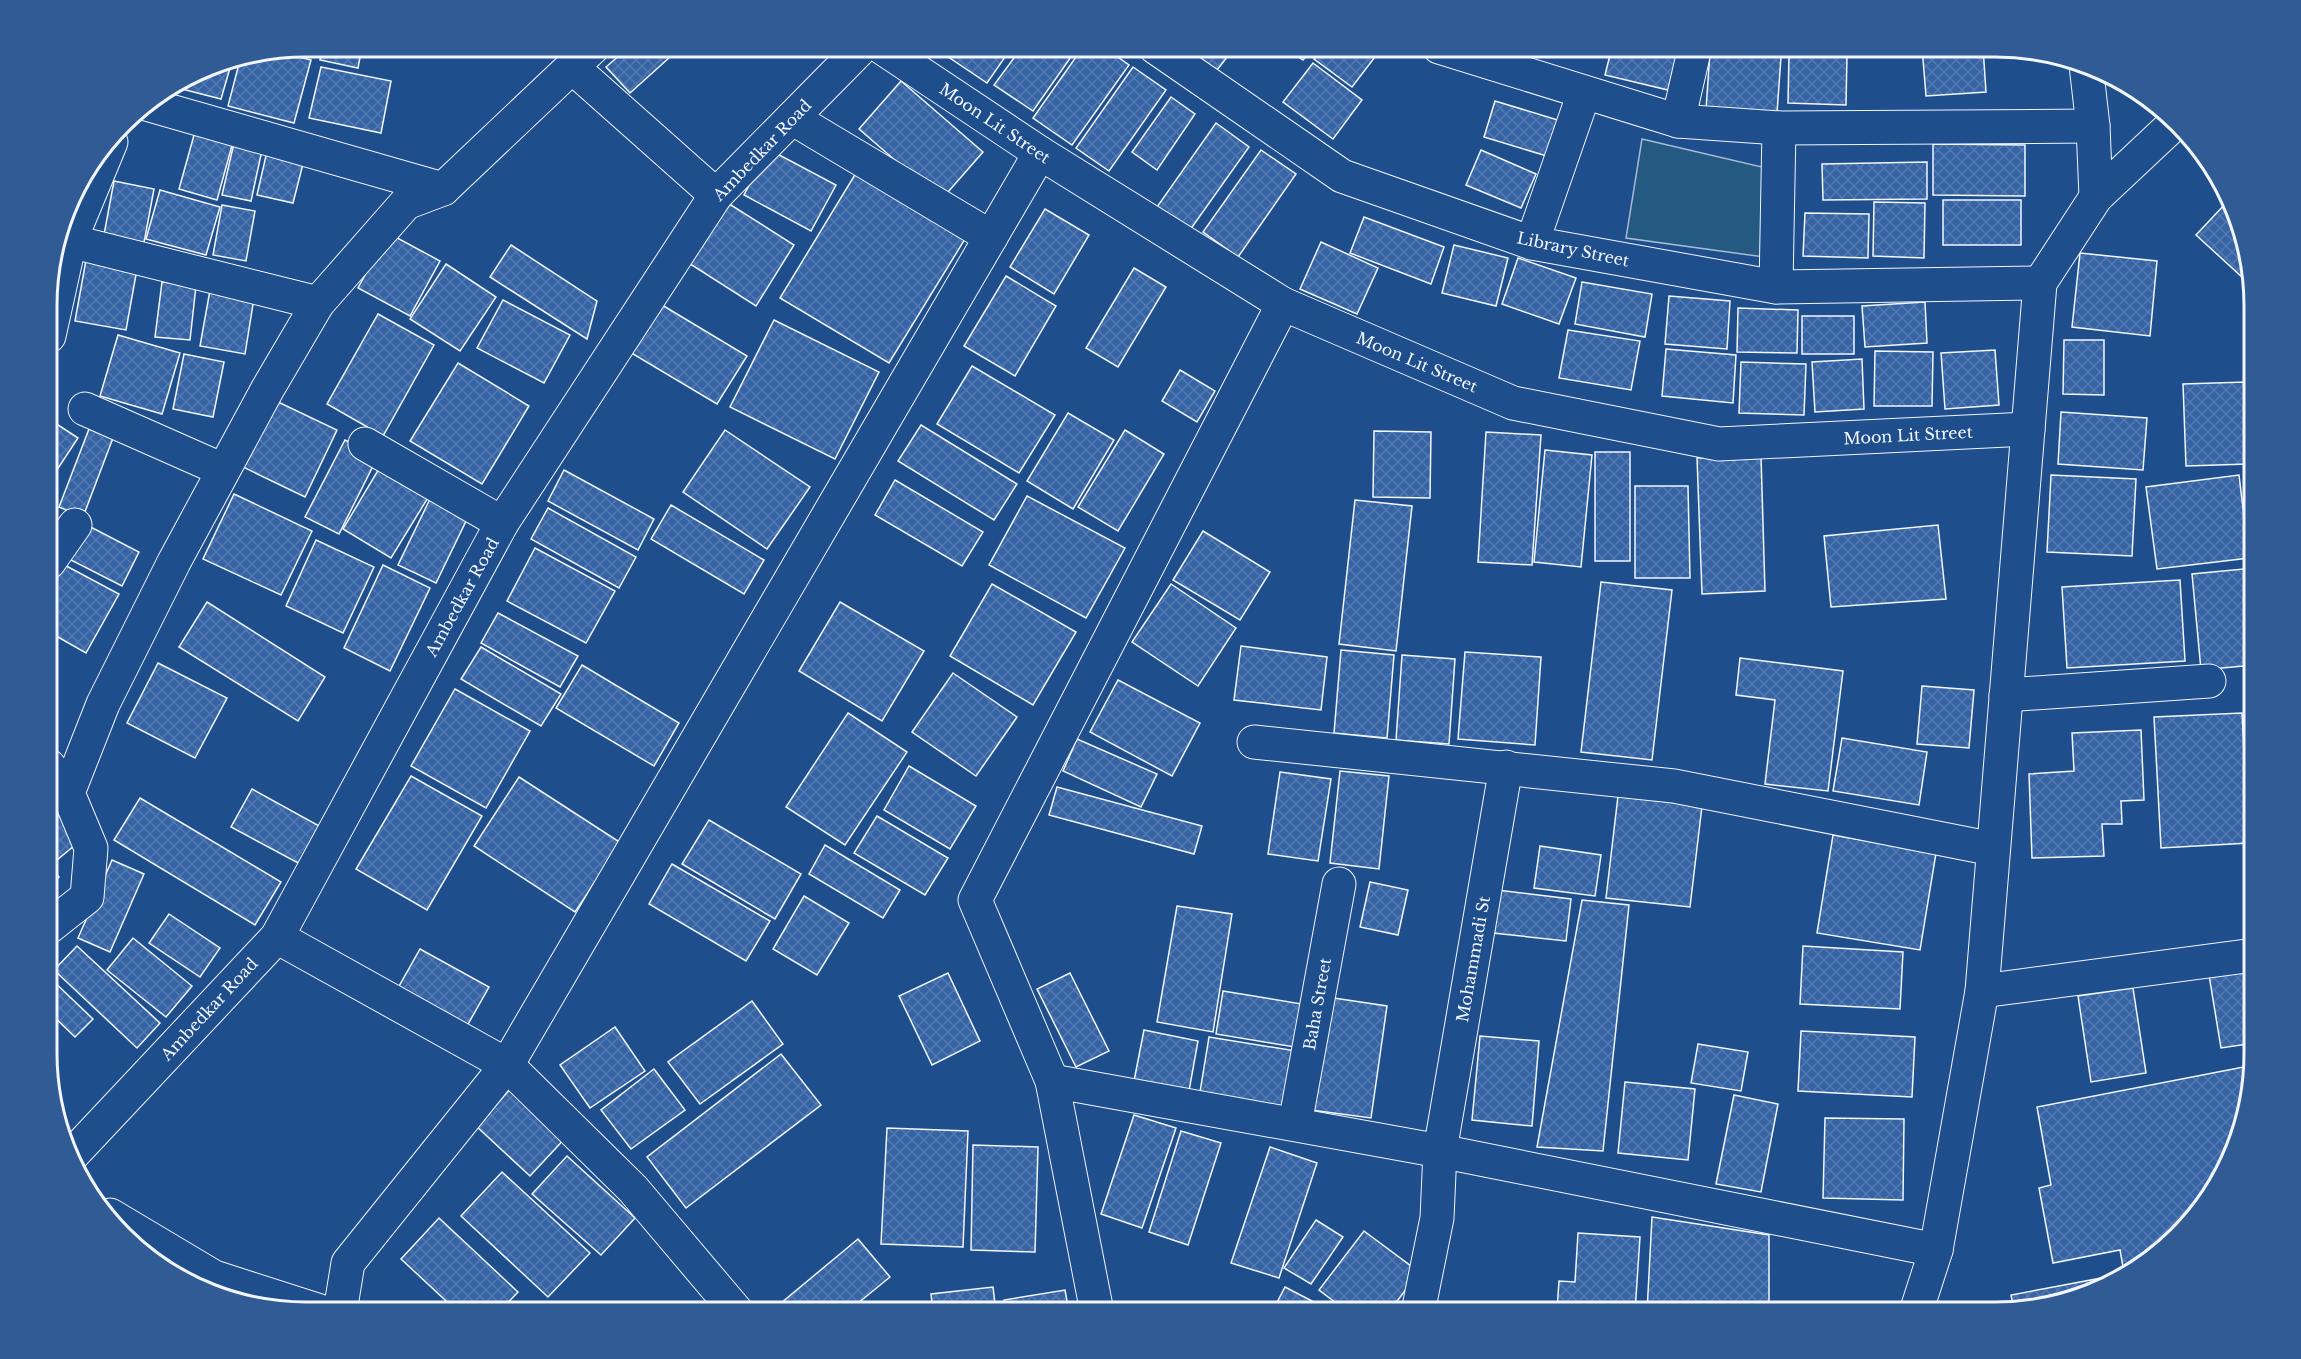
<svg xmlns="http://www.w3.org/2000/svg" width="2301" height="1359" font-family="'Libre Baskerville',serif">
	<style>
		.green { fill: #245a82; stroke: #a8bbd7; stroke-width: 1.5 }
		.building { fill: url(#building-cross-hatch); stroke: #f2f6ff; stroke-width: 1.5 }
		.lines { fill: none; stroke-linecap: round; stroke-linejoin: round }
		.minor-casing { stroke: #f2f6ff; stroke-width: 35 }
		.minor { stroke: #1f4e8c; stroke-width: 33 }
		.labels { text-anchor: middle; stroke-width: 4.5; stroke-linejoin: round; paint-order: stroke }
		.street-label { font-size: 16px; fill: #f2f6ff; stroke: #1f4e8c }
		.rim { fill: none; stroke: #f2f6ff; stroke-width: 3 }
	</style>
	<defs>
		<pattern id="building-cross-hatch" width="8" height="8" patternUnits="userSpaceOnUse" patternTransform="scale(1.5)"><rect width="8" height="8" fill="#3563a3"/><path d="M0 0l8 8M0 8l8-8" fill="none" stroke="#537ab1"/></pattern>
	</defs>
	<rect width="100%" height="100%" fill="#1f4e8c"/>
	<polygon class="green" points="1642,139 1762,167 1764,257 1626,238"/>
	<g class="building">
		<polygon points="314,47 312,55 293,49 306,46"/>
		<polygon points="323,47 362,47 358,68 320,60"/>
		<polygon points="629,47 660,47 670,57 630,93 606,67"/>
		<polygon points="945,47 1012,47 987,83 941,52"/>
		<polygon points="1022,47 1078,47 1033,111 994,85"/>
		<polygon points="1083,47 1103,47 1129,65 1072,145 1033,118"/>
		<polygon points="1184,47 1235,47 1217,70"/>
		<polygon points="1284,47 1314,47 1303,60"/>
		<polygon points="1323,47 1360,47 1375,57 1352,87 1314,59"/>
		<polygon points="1513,47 1539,47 1536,55"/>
		<polygon points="1612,47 1662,47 1678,50 1668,90 1605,75"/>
		<polygon points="1761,47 1833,47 1833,50 1761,49"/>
		<polygon points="1847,47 1910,47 1910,50 1847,52"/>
		<polygon points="1922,47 1983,47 1986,92 1926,96"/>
		<polygon points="279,52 311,60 294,123 228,106 240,60"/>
		<polygon points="1710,52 1781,57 1777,113 1706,109"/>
		<polygon points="1789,54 1847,55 1846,105 1788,103"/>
		<polygon points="232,61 221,99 174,87 207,66"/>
		<polygon points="1313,63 1362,100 1333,139 1283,102"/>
		<polygon points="321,67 391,81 381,133 309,118"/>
		<polygon points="1133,67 1166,90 1109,171 1076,148"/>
		<polygon points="901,81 983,152 941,200 859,129"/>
		<polygon points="1171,97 1195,114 1157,170 1132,152"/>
		<polygon points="1495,101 1561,121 1550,157 1484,137"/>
		<polygon points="1216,123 1249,147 1190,230 1157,207"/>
		<polygon points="196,128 234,138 217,200 179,189"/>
		<polygon points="234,143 262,150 251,201 222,195"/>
		<polygon points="1933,144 2025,145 2025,196 1933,195"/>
		<polygon points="268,147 305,156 293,203 257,195"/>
		<polygon points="768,149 836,185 811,231 744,195"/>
		<polygon points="1261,150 1296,174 1238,257 1203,232"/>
		<polygon points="1481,150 1536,174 1521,208 1466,185"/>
		<polygon points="1927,162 1927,199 1823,200 1822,164"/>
		<polygon points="859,168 968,234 889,363 780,298"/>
		<polygon points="114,181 154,189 143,248 103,240"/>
		<polygon points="160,190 220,207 206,255 146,239"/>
		<polygon points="723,200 794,245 756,306 684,260"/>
		<rect x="1943" y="200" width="78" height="45"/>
		<polygon points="1874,202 1925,203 1924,258 1873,256"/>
		<polygon points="2227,202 2254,288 2196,235"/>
		<polygon points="222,205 255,211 246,261 213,255"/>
		<polygon points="1045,209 1089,235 1054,294 1010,267"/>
		<polygon points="1805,213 1869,214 1868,258 1803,256"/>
		<polygon points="1364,217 1444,247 1431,284 1350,253"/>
		<polygon points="388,233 440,261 410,316 358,288"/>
		<polygon points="1321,242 1378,268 1357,314 1300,289"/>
		<polygon points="511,245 597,301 587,339 490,277"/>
		<polygon points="1454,245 1508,258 1496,306 1442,293"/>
		<polygon points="2080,253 2157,261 2150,336 2072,327"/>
		<polygon points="1518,258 1576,278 1559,324 1502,304"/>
		<polygon points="86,260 137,269 126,330 75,321"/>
		<polygon points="446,264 496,297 460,351 410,319"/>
		<polygon points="1134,268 1166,287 1118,367 1086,348"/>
		<polygon points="1006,276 1056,306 1015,376 964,346"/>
		<polygon points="162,282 196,286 190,340 155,337"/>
		<polygon points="1582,282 1652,294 1645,337 1575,324"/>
		<polygon points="210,290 254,298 245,354 200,346"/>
		<polygon points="1669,296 1730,301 1727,349 1665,344"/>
		<polygon points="503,300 570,335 544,383 477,348"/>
		<polygon points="657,302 747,356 717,404 628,351"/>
		<polygon points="1925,302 1927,343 1865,347 1862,306"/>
		<polygon points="1738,308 1798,310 1797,353 1737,352"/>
		<polygon points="378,314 434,345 383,436 327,404"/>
		<rect x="1802" y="316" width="52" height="38"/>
		<polygon points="774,320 879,372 835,459 730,407"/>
		<polygon points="1568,330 1640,341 1631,390 1559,378"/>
		<polygon points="118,335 180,353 162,414 100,396"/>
		<polygon points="2064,340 2104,340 2104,395 2063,394"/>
		<polygon points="1666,349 1736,355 1733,403 1662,396"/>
		<polygon points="1995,350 1999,405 1945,409 1941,353"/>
		<polygon points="1875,351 1933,352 1932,406 1874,406"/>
		<polygon points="184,354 224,362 213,417 173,409"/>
		<polygon points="1862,359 1864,409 1815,412 1812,362"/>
		<polygon points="1741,362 1806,364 1804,415 1739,413"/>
		<polygon points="458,363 529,406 482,484 410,441"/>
		<polygon points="972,366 1055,415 1019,473 937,424"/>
		<polygon points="1180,370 1215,391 1197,422 1162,401"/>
		<polygon points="2246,382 2248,464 2186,466 2183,384"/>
		<polygon points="276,401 337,430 305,497 243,467"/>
		<polygon points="2061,412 2147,418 2143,470 2058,464"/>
		<polygon points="1068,413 1114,440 1073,509 1027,481"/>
		<polygon points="49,419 78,438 49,482"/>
		<polygon points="921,425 1017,484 994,520 898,461"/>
		<polygon points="89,429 113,438 83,517 59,507"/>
		<polygon points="725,430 810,487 767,549 683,492"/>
		<polygon points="1125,430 1164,454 1118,531 1078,507"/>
		<polygon points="1374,431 1431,432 1430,498 1373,497"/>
		<polygon points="1486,432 1541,435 1532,565 1478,562"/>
		<polygon points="345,440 378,456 339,534 305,517"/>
		<polygon points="1545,450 1592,455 1581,567 1534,562"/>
		<rect x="1595" y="452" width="35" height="109"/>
		<polygon points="1761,456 1765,591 1702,594 1697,458"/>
		<polygon points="2254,463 2254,499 2246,472"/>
		<polygon points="380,467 429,496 391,558 343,529"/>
		<polygon points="564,470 654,519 638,550 548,501"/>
		<polygon points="2051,475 2136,479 2132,556 2047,552"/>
		<polygon points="2239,475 2249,558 2157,569 2146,487"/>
		<polygon points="895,480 983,532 962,566 875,515"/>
		<polygon points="1635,486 1688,486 1690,578 1635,578"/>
		<polygon points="234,494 312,531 281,595 203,559"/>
		<polygon points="1027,496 1125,548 1086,618 989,565"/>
		<polygon points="430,499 468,517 436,583 398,565"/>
		<polygon points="1355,500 1412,506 1396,651 1339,644"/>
		<polygon points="671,505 764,560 744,594 651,539"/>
		<polygon points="548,508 636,557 619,588 531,539"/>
		<polygon points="79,521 139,552 122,586 61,555"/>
		<polygon points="1938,525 1946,599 1831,607 1824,536"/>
		<polygon points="1203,531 1270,572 1240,620 1173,580"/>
		<polygon points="316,540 374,567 343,633 286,606"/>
		<polygon points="535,548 615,591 586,643 507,601"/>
		<polygon points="57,561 119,594 86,653 49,632 49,576"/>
		<polygon points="383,565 430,588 390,671 344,648"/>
		<polygon points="2254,568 2254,665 2201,670 2192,574"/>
		<polygon points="2180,580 2185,661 2067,668 2062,587"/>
		<polygon points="1601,582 1672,590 1652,760 1581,752"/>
		<polygon points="992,584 1076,632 1033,705 950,656"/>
		<polygon points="1171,584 1236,628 1198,686 1132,642"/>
		<polygon points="207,602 325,677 298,721 179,647"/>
		<polygon points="840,602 924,651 882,721 799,671"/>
		<polygon points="498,613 578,656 560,687 481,643"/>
		<polygon points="1241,646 1327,657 1321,710 1234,700"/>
		<polygon points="481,647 561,694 541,726 461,679"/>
		<polygon points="1341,650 1394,655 1387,738 1334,733"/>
		<polygon points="1465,652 1541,657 1535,745 1458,739"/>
		<polygon points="1402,655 1455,659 1449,744 1396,740"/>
		<polygon points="1740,658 1843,671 1828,791 1765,784 1775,700 1736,695"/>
		<polygon points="158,663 227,698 195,758 127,723"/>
		<polygon points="582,665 679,723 654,766 556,708"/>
		<polygon points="953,673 1017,717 976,776 912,732"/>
		<polygon points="1118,680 1200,723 1172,776 1090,732"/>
		<polygon points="1922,686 1974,690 1969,748 1917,744"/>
		<polygon points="455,689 530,731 486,808 411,766"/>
		<polygon points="848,713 907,752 845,845 786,807"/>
		<polygon points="2242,713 2249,843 2161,848 2154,717"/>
		<polygon points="2141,730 2144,800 2121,801 2122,824 2102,824 2104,856 2032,858 2029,774 2074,771 2072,733"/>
		<polygon points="1842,738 1927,752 1919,805 1833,791"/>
		<polygon points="1077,739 1157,774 1141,807 1063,771"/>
		<polygon points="909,766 976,806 950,849 884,810"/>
		<polygon points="1340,771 1389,776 1379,869 1330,863"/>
		<polygon points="1280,772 1331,779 1318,861 1268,854"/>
		<polygon points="411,776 482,816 427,910 356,869"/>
		<polygon points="519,777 621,843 575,912 474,846"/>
		<polygon points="1057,787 1202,826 1194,854 1049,815"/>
		<polygon points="252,789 321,827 300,864 231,827"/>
		<polygon points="1618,796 1702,806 1690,907 1606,898"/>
		<polygon points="140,798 281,882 255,925 114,840"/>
		<polygon points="52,807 80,841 52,864 49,859 49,810"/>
		<polygon points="877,816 948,858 925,895 854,853"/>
		<polygon points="709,820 801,874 775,919 682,864"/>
		<polygon points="1833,835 1936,853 1920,950 1817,933"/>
		<polygon points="825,845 900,890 883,918 809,874"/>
		<polygon points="1540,846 1601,855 1595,896 1534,888"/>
		<polygon points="112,860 144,874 110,952 78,938"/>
		<polygon points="672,864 770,921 746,961 649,904"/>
		<polygon points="49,865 59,877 49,887"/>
		<polygon points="1370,882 1408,890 1398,935 1360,927"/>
		<polygon points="1497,890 1571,899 1566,941 1493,933"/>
		<polygon points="804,896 849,923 817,975 773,949"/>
		<polygon points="1582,900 1629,905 1603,1151 1537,1147"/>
		<polygon points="1177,906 1232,914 1213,1032 1157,1022"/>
		<polygon points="169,914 220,948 200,977 149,943"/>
		<polygon points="133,938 192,986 166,1017 107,970"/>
		<polygon points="77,946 160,1023 137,1048 54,970"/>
		<polygon points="1803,946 1903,952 1900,1009 1800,1004"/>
		<polygon points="420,949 489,987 467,1026 398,988"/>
		<polygon points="2254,968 2254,1043 2221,1048 2209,975"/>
		<polygon points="948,973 980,1041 932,1065 899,996"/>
		<polygon points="1070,973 1109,1051 1076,1067 1037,989"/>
		<polygon points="49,977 93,1019 75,1037 49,1012"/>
		<polygon points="2133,988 2146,1073 2091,1082 2078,996"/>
		<polygon points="1223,991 1302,1004 1295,1047 1216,1034"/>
		<polygon points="1327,997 1387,1006 1371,1118 1311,1110"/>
		<polygon points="752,1001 783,1044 700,1104 668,1062"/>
		<polygon points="615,1027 645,1071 590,1108 560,1065"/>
		<polygon points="1144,1030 1198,1041 1189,1091 1134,1081"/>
		<polygon points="1801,1031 1915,1037 1912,1097 1798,1091"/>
		<polygon points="1480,1036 1539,1041 1532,1126 1472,1120"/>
		<polygon points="1209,1037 1296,1051 1287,1107 1200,1092"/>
		<polygon points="1698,1044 1748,1052 1741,1091 1691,1083"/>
		<polygon points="781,1054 821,1105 686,1208 647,1157"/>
		<polygon points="2254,1065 2220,1183 2178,1237 2125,1278 2120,1250 2053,1263 2039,1188 2051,1185 2037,1107"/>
		<polygon points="654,1069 685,1110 631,1149 601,1110"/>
		<polygon points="1625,1082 1695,1089 1688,1160 1618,1153"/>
		<polygon points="515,1084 569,1134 530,1176 476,1126"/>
		<polygon points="1734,1095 1778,1104 1761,1192 1716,1184"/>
		<polygon points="1134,1115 1176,1128 1142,1228 1101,1214"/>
		<polygon points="1825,1118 1904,1119 1903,1200 1823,1198"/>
		<polygon points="887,1128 968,1131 963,1247 881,1244"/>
		<polygon points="1181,1131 1221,1143 1188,1245 1149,1232"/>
		<polygon points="973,1145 1038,1147 1035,1252 971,1250"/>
		<polygon points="1270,1147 1317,1163 1279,1278 1231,1263"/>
		<polygon points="567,1156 635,1218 601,1255 532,1194"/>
		<polygon points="502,1172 590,1253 548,1297 461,1216"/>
		<polygon points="1652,1217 1769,1235 1769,1312 1647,1312"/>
		<polygon points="439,1218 518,1292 499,1312 458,1312 401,1259"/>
		<polygon points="1316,1220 1343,1237 1311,1284 1284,1268"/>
		<polygon points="1364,1231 1419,1272 1389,1312 1348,1312 1319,1290"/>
		<polygon points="1578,1233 1640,1237 1635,1312 1541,1312 1541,1309 1557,1310 1559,1281 1575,1282"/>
		<polygon points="858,1239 890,1277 847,1312 779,1312 775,1308"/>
		<polygon points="2107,1277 2108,1283 2014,1311 2011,1295"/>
		<polygon points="993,1287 996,1312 933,1312 931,1294"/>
		<polygon points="1285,1287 1333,1312 1272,1312"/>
		<polygon points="1065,1290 1069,1312 1006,1312 1004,1300"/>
		<polygon points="528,1305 535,1312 521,1312"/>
	</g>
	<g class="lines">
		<g class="minor-casing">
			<g id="minor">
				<polyline points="881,47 1040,153 1283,304 1513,403 1719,444 2028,429"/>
				<polyline points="1155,47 1342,176 1532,243 1776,287 2040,283"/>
				<polyline points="1439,47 1678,121 1779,128 2093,126"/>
				<polyline points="2086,65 2093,126 2096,197"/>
				<polyline points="572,67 716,195"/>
				<polyline points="146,104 443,189"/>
				<polyline points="792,118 991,237"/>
				<polyline points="1678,121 1695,47"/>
				<polyline points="70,241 318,303"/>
				<polyline points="1532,243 1584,93"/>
				<polyline points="1776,287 1779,128"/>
				<polyline points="49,336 70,241 111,142"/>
				<polyline points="85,409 223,470"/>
				<polyline points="365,444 502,523"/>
				<polyline points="49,562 75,525"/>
				<polyline points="2006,695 2209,681"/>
				<polyline points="1254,742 1674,786 1993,849"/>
				<polyline points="49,766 68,793"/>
				<polyline points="49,927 87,897 91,848 68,793 103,704 174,562 267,390 318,303 406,203 443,189 593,47"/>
				<polyline points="277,937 507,1065 633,1189 737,1312"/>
				<polyline points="1982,991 2254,955"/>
				<polyline points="1052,1081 1440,1151 1936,1250"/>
				<polyline points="1295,1124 1339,884"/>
				<polyline points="74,1153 277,937 502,523 716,195 862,47"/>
				<polyline points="110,1215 214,1277 323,1312"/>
				<polyline points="340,1312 348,1263 507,1065 1040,153"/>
				<polyline points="1097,1312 1052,1081 975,900 1283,304"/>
				<polyline points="1418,1312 1437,1218 1440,1151 1506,767"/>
				<polyline points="1916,1312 1936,1250 1982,991 2040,283 2096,197 2177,121"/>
			</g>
		</g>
		<use href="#minor" class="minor"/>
	</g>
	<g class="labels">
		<g class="street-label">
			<text transform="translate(995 123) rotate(34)" y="6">Moon Lit Street</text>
			<text transform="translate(762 150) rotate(-46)" y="6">Ambedkar Road</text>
			<text transform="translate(1573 249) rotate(12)" y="6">Library Street</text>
			<text transform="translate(1417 362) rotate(23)" y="6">Moon Lit Street</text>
			<text transform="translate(1908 435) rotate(-3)" y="6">Moon Lit Street</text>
			<text transform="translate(462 597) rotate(-61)" y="6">Ambedkar Road</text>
			<text transform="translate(1473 959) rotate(-80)" y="6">Mohammadi St</text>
			<text transform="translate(1317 1004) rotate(-80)" y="6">Baha Street</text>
			<text transform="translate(209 1009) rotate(-47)" y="6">Ambedkar Road</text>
		</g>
	</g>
	<path d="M0 0H2301V1359H0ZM306 57H1995A249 249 0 0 1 2244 306V1053A249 249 0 0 1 1995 1302H306A249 249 0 0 1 57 1053V306A249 249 0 0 1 306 57Z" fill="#305b95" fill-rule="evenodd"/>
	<path class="rim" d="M306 57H1995A249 249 0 0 1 2244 306V1053A249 249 0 0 1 1995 1302H306A249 249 0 0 1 57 1053V306A249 249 0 0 1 306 57Z"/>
</svg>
